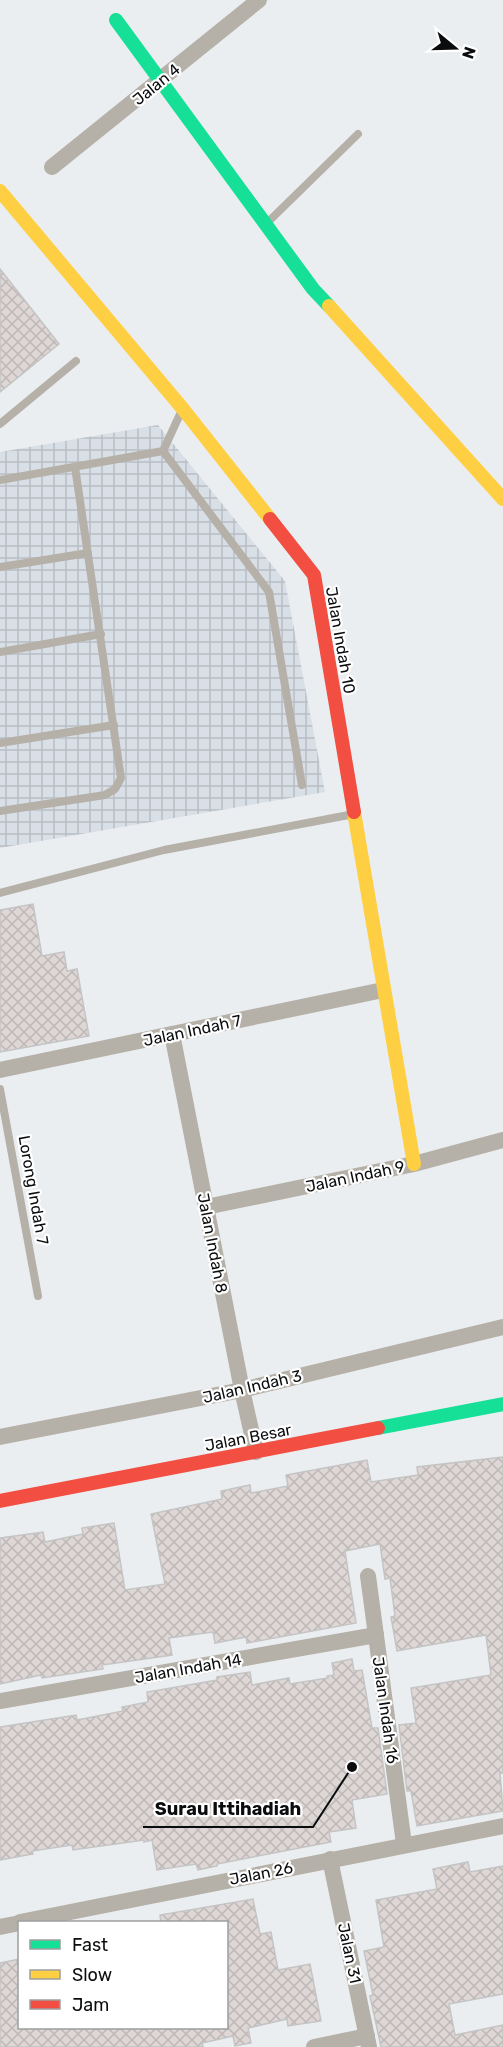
<svg xmlns="http://www.w3.org/2000/svg" width="503" height="2047" font-family="Rubik,sans-serif">
	<style>
		.industrial { fill: url(#industrial-grid) }
		.building { fill: url(#building-cross-hatch); stroke: #c4c4c5; stroke-width: 1.5 }
		.lines { fill: none; stroke-linecap: round; stroke-linejoin: round }
		.lane { stroke: #b6b1a8; stroke-width: 8 }
		.street { stroke: #b6b1a8; stroke-width: 16 }
		.fast { stroke: #16e098; stroke-width: 14 }
		.slow { stroke: #ffcf43; stroke-width: 14 }
		.jam { stroke: #f24e42; stroke-width: 14 }
		.labels { text-anchor: middle; stroke-width: 4.5; stroke-linejoin: round; paint-order: stroke }
		.street-label { font-size: 16px; fill: #0a0c0e; stroke: #fff }
		.leader { fill: none; stroke: #0a0c0e; stroke-width: 2 }
		.callout-dot { fill: #0a0c0e; stroke: #fff; stroke-width: 2 }
		.callout-label { font-size: 18px; text-anchor: middle; font-weight: bold; fill: #0a0c0e; stroke: #fff; stroke-width: 4.5; stroke-linejoin: round; paint-order: stroke }
	</style>
	<defs>
		<pattern id="industrial-grid" width="8" height="8" patternUnits="userSpaceOnUse" patternTransform="scale(1.5)"><rect width="8" height="8" fill="#d9dfe7"/><path d="M0 4h8M4 0v8" fill="none" stroke="#b9bec5"/></pattern>
		<pattern id="building-cross-hatch" width="8" height="8" patternUnits="userSpaceOnUse" patternTransform="scale(1.5)"><rect width="8" height="8" fill="#ded7d6"/><path d="M0 0l8 8M0 8l8-8" fill="none" stroke="#bdb7b6"/></pattern>
	</defs>
	<rect width="100%" height="100%" fill="#ebeef1"/>
	<polygon class="industrial" points="158,425 285,581 325,792 0,848 0,452"/>
	<g class="building">
		<polygon points="0,269 59,344 0,392"/>
		<polygon points="33,904 42,956 64,952 67,971 77,969 89,1036 0,1052 0,910"/>
		<polygon points="503,1457 503,1773 500,1773 503,1811 417,1826 411,1791 407,1791 399,1725 416,1723 411,1688 491,1675 486,1635 397,1651 391,1617 395,1616 390,1578 385,1579 380,1544 345,1551 356,1623 247,1643 246,1637 215,1643 213,1632 169,1638 172,1655 102,1665 103,1669 42,1678 41,1675 0,1684 0,1538 43,1532 45,1542 83,1534 82,1528 114,1523 125,1590 165,1584 151,1514 222,1499 221,1491 250,1485 251,1493 288,1486 286,1475 367,1460 371,1482 418,1475 417,1467"/>
		<polygon points="352,1659 354,1671 362,1670 372,1728 378,1728 387,1794 352,1800 356,1828 329,1832 331,1842 217,1864 217,1866 198,1870 196,1864 157,1870 152,1840 144,1842 144,1840 73,1850 72,1845 32,1851 33,1854 0,1860 0,1727 76,1715 77,1720 123,1711 122,1707 148,1702 147,1692 217,1680 217,1677 250,1672 252,1685 289,1678 290,1684 328,1678 327,1676 334,1675 332,1663"/>
		<polygon points="468,1862 470,1872 503,1866 503,1994 449,2004 455,2035 503,2025 503,2047 381,2047 370,1996 373,1995 364,1951 384,1947 376,1900 437,1889 433,1869"/>
		<polygon points="253,1899 260,1934 271,1932 278,1970 310,1964 321,2021 288,2026 287,2019 248,2028 251,2043 235,2046 233,2036 202,2043 203,2047 0,2047 0,1963 20,1959 20,2028 226,2028 226,1923 161,1923 160,1915"/>
	</g>
	<g class="lines">
		<g class="lane">
			<polyline points="267,223 358,134"/>
			<polyline points="0,424 76,361"/>
			<polyline points="163,451 269,592 302,785"/>
			<polyline points="0,480 163,451 181,412"/>
			<polyline points="0,567 88,553"/>
			<polyline points="0,652 101,634"/>
			<polyline points="0,743 114,725"/>
			<polyline points="0,811 105,795 115,789 121,778 75,467"/>
			<polyline points="0,893 164,850 354,814"/>
			<polyline points="0,1089 38,1296"/>
		</g>
		<g class="street">
			<polyline points="52,167 259,0"/>
			<polyline points="172,1034 242,1390 256,1452"/>
			<polyline points="0,1070 383,990"/>
			<polyline points="206,1207 414,1164 503,1140"/>
			<polyline points="0,1437 242,1390 503,1327"/>
			<polyline points="368,1576 404,1844"/>
			<polyline points="0,1701 376,1635"/>
			<polyline points="330,1859 369,2047"/>
			<polyline points="20,1922 503,1826"/>
			<polyline points="0,1927 20,1923"/>
			<polyline points="314,2047 367,2036"/>
		</g>
		<g class="fast">
			<polyline points="116,20 313,289 329,306"/>
			<polyline points="378,1428 503,1404"/>
		</g>
		<g class="slow">
			<polyline points="0,191 183,409 270,519"/>
			<polyline points="329,306 503,499"/>
			<polyline points="354,812 414,1164"/>
		</g>
		<g class="jam">
			<polyline points="270,519 314,575 354,812"/>
			<polyline points="0,1501 378,1428"/>
		</g>
	</g>
	<g class="labels">
		<g class="street-label">
			<text transform="translate(156 84) rotate(-39)" y="6">Jalan 4</text>
			<text transform="translate(341 640) rotate(80)" y="6">Jalan Indah 10</text>
			<text transform="translate(192 1030) rotate(-12)" y="6">Jalan Indah 7</text>
			<text transform="translate(355 1176) rotate(-12)" y="6">Jalan Indah 9</text>
			<text transform="translate(34 1190) rotate(80)" y="6">Lorong Indah 7</text>
			<text transform="translate(213 1243) rotate(79)" y="6">Jalan Indah 8</text>
			<text transform="translate(252 1386) rotate(-13)" y="6">Jalan Indah 3</text>
			<text transform="translate(248 1437) rotate(-11)" y="6">Jalan Besar</text>
			<text transform="translate(188 1668) rotate(-10)" y="6">Jalan Indah 14</text>
			<text transform="translate(386 1710) rotate(82)" y="6">Jalan Indah 16</text>
			<text transform="translate(261 1873) rotate(-11)" y="6">Jalan 26</text>
			<text transform="translate(350 1953) rotate(78)" y="6">Jalan 31</text>
		</g>
	</g>
	<path class="leader" d="M352 1767L313 1827H143"/>
	<circle class="callout-dot" cx="352" cy="1767" r="6"/>
	<g class="callout-label">
		<text x="228" y="1815">Surau Ittihadiah</text>
	</g>
	<rect x="18" y="1921" width="210" height="108" fill="#ffffff" stroke="#9d9e9f" stroke-width="1.5"/>
	<rect x="30" y="1940" width="30" height="9" fill="#16e098" stroke="#9d9e9f" stroke-width="1.5"/>
	<text x="72" y="1951" font-size="18" fill="#0a0c0e">Fast</text>
	<rect x="30" y="1970" width="30" height="9" fill="#ffcf43" stroke="#9d9e9f" stroke-width="1.5"/>
	<text x="72" y="1981" font-size="18" fill="#0a0c0e">Slow</text>
	<rect x="30" y="2000" width="30" height="9" fill="#f24e42" stroke="#9d9e9f" stroke-width="1.5"/>
	<text x="72" y="2011" font-size="18" fill="#0a0c0e">Jam</text>
	<g transform="translate(455 48) rotate(109)" stroke="#ffffff" stroke-width="4.5" paint-order="stroke">
	<path d="M0-4.5L10 22L0 15L-10 22Z" fill="#0a0c0e"/>
	<text y="-9" font-size="16" font-weight="bold" text-anchor="middle" fill="#0a0c0e">N</text>
	</g>
</svg>
